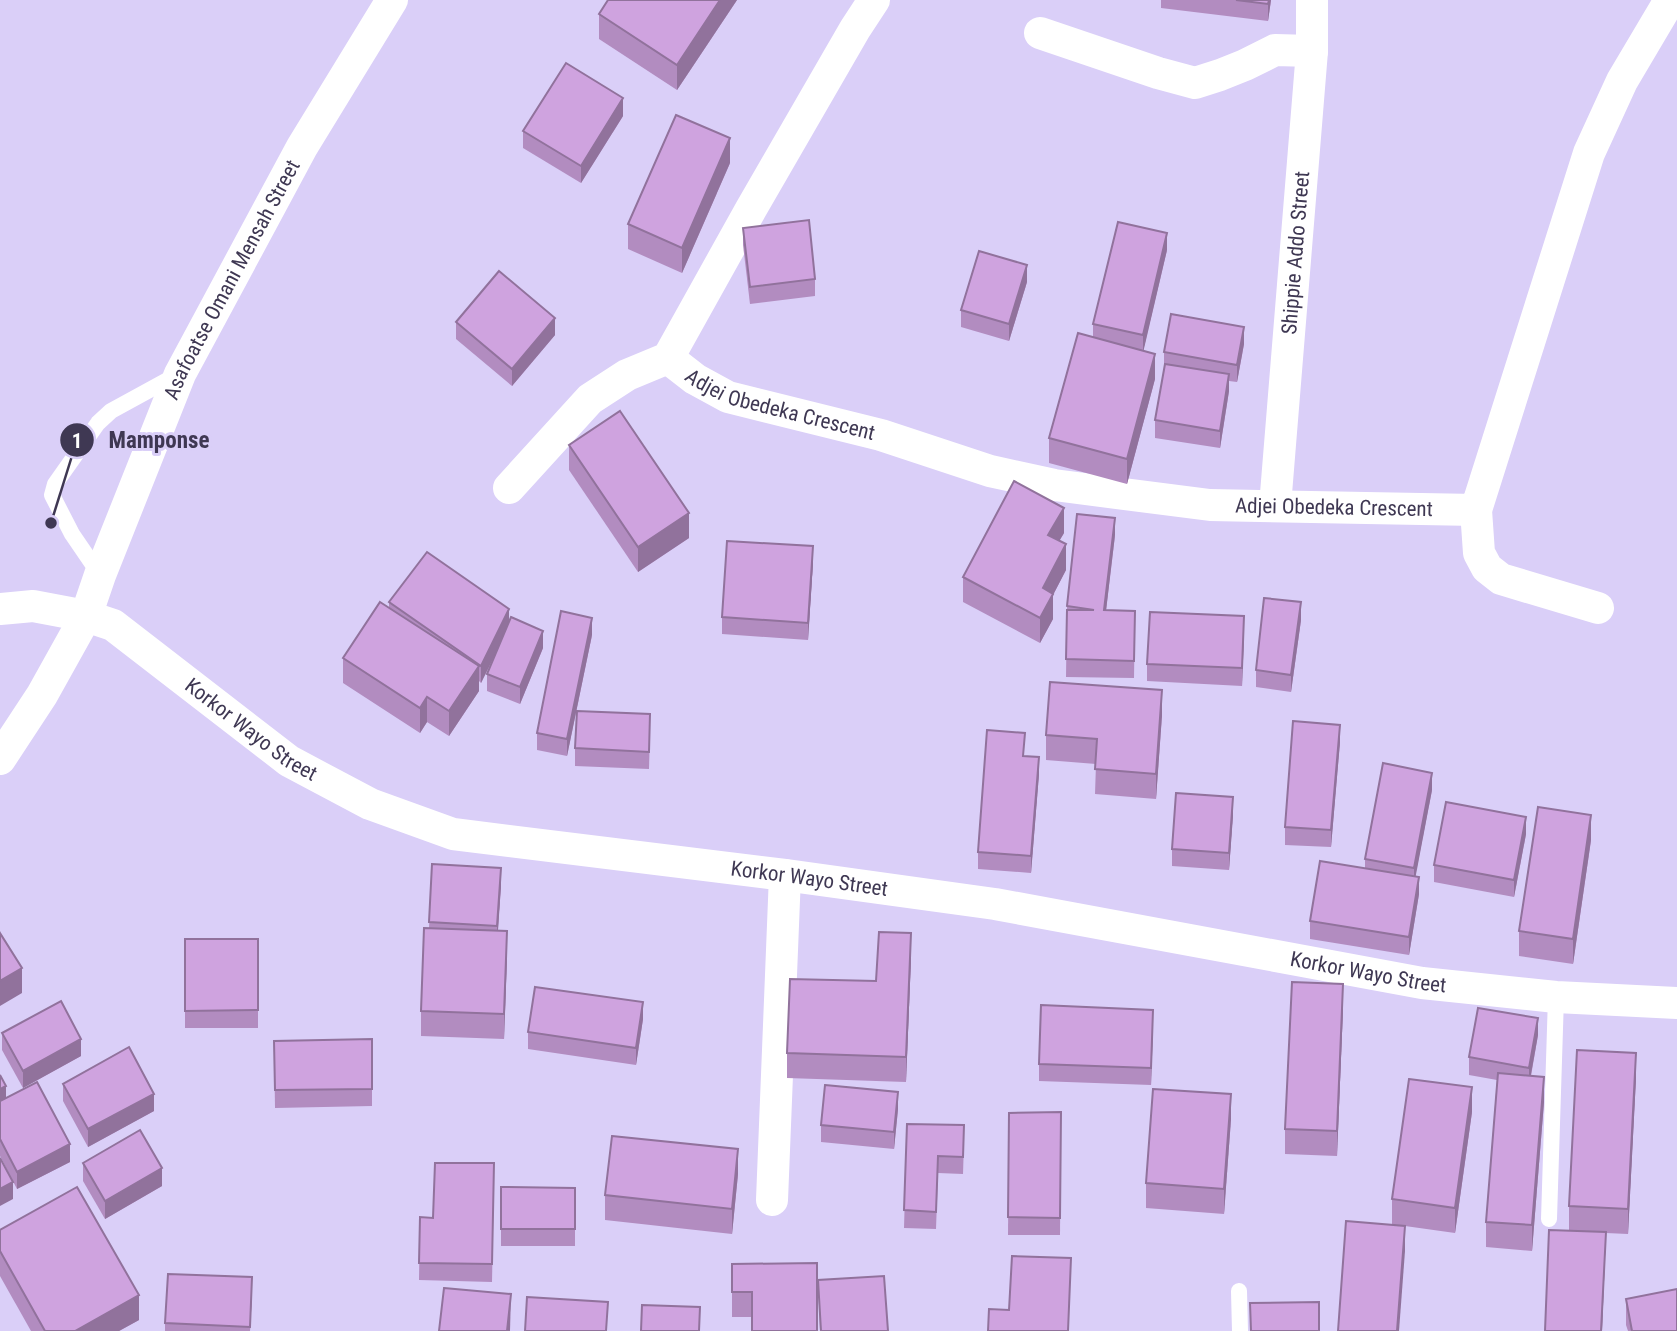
<svg xmlns="http://www.w3.org/2000/svg" width="1677" height="1331" font-family="'Roboto Condensed',sans-serif">
	<style>
		.lines { fill: none; stroke-linecap: round; stroke-linejoin: round }
		.lane { stroke: #fff; stroke-width: 16 }
		.street { stroke: #fff; stroke-width: 32 }
		.wall { fill: #b28cc0 }
		.shaded-wall { fill: #91729c }
		.building { fill: #cfa3df; stroke: #91729c; stroke-width: 2 }
		.labels { text-anchor: middle; stroke-width: 6; stroke-linejoin: round; paint-order: stroke }
		.street-label { font-size: 21px; fill: #3f3853; stroke: #dacff8 }
		.leader { fill: none; stroke: #3f3853; stroke-width: 2.5 }
		.callout-dot { fill: #3f3853; stroke: #dacff8; stroke-width: 2.5 }
		.mark-label { font-size: 21px; text-anchor: middle; font-weight: bold; fill: #fff }
		.callout-label { font-size: 23px; text-anchor: middle; font-weight: bold; fill: #3f3853; stroke: #dacff8; stroke-width: 6; stroke-linejoin: round; paint-order: stroke }
	</style>
	<rect width="100%" height="100%" fill="#dacff8"/>
	<g class="lines">
		<g class="lane">
			<polyline points="100,575 72,534 52,495 55,484 98,423 111,411 175,376"/>
			<polyline points="1549,1219 1556,997"/>
			<polyline points="1239,1291 1240,1331"/>
		</g>
		<g class="street">
			<polyline points="1040,33 1158,73 1195,83 1220,75 1245,65 1275,50 1312,51"/>
			<path id="s1" d="M668,358L695,379L728,397L881,435L990,471L1054,485L1210,505L1476,510L1589,153L1622,81L1670,0"/>
			<polyline points="509,488 590,399 627,375 668,358 751,209 855,29 874,0"/>
			<path id="s2" d="M1275,506L1312,51V0"/>
			<polyline points="1476,510 1479,553 1487,568 1501,579 1598,608"/>
			<path id="s3" d="M0,609L33,606L86,616L113,625L289,761L370,804L453,834L785,875L995,904L1422,983L1556,997L1677,1003"/>
			<path id="s4" d="M0,759L42,695L86,616L100,575L180,374L302,147L392,0"/>
			<polyline points="772,1200 785,875"/>
		</g>
	</g>
	<g class="wall">
		<polygon points="737,0 677,90 599,39 599,14"/>
		<polygon points="1161,0 1271,0 1268,21 1161,8"/>
		<polygon points="623,116 581,183 523,148 523,131"/>
		<polygon points="730,163 682,273 628,249 628,224"/>
		<polygon points="743,228 815,279 815,296 750,304 743,245"/>
		<polygon points="1167,250 1143,351 1155,379 1127,484 1049,463 1049,438 1093,337 1093,324"/>
		<polygon points="1027,282 1009,341 961,327 961,310"/>
		<polygon points="456,322 555,335 512,386 456,339"/>
		<polygon points="1244,344 1237,382 1229,381 1229,391 1220,448 1155,438 1155,420 1164,370 1164,352"/>
		<polygon points="569,445 689,538 638,572 569,470"/>
		<polygon points="1064,533 1059,541 1066,570 1053,595 1053,619 1040,643 963,602 963,577"/>
		<polygon points="1115,535 1106,610 1135,611 1134,678 1066,677 1067,606"/>
		<polygon points="813,563 808,640 722,634 722,617"/>
		<polygon points="389,602 509,621 543,648 520,704 487,691 487,674 496,653 481,683 479,681 479,691 449,736 427,722 420,733 343,683 343,658 389,608"/>
		<polygon points="1301,620 1291,692 1256,687 1256,670"/>
		<polygon points="1244,634 1242,686 1147,681 1147,664"/>
		<polygon points="592,635 567,756 537,750 537,733"/>
		<polygon points="1162,715 1156,799 1095,794 1096,764 1046,760 1046,735"/>
		<polygon points="650,732 649,769 575,766 575,748"/>
		<polygon points="1340,742 1331,847 1285,845 1285,827"/>
		<polygon points="1024,756 1039,774 1031,873 978,869 978,852"/>
		<polygon points="1432,790 1415,877 1419,894 1409,955 1310,939 1310,921 1365,868 1365,859"/>
		<polygon points="1233,815 1229,870 1172,866 1172,849"/>
		<polygon points="1526,834 1514,897 1434,882 1434,865"/>
		<polygon points="1591,840 1573,964 1519,956 1519,931"/>
		<polygon points="432,864 501,885 498,931 507,956 504,1039 421,1036 421,1011 429,928"/>
		<rect x="185" y="939" width="73" height="89"/>
		<polygon points="911,958 906,1082 787,1078 787,1053"/>
		<polygon points="1343,1009 1337,1156 1285,1154 1285,1129"/>
		<polygon points="643,1019 636,1065 528,1049 528,1032"/>
		<polygon points="1153,1027 1151,1085 1039,1081 1039,1064"/>
		<polygon points="2,1033 81,1056 23,1088 2,1050"/>
		<polygon points="1538,1035 1531,1076 1544,1102 1532,1251 1486,1247 1486,1222 1497,1080 1469,1075 1469,1057"/>
		<polygon points="372,1039 372,1106 275,1108 274,1041"/>
		<polygon points="0,1075 6,1098 70,1162 17,1189 0,1156"/>
		<polygon points="1636,1078 1628,1234 1606,1233 1602,1331 1545,1331 1569,1231 1569,1206"/>
		<polygon points="63,1084 154,1111 88,1147 63,1101"/>
		<polygon points="898,1109 894,1149 821,1142 821,1125"/>
		<polygon points="1061,1112 1060,1235 1008,1235 1009,1113"/>
		<polygon points="1472,1112 1455,1233 1405,1226 1405,1251 1392,1224 1392,1199"/>
		<polygon points="1231,1119 1224,1214 1146,1208 1146,1183"/>
		<polygon points="907,1124 964,1142 963,1174 938,1173 936,1229 904,1228"/>
		<polygon points="83,1163 162,1186 105,1219 83,1181"/>
		<polygon points="738,1174 732,1234 605,1220 605,1195"/>
		<polygon points="494,1181 492,1282 419,1280 420,1217 433,1218"/>
		<polygon points="501,1187 575,1188 575,1246 501,1246"/>
		<polygon points="0,1230 139,1320 119,1331 31,1331 0,1276"/>
		<polygon points="732,1264 817,1331 752,1317 732,1317"/>
		<polygon points="818,1280 888,1331 820,1331"/>
		<polygon points="252,1294 250,1331 165,1331 165,1323"/>
		<polygon points="1626,1299 1677,1331 1628,1331 1626,1325"/>
	</g>
	<g class="shaded-wall">
		<polygon points="720,0 737,0 677,90 677,65"/>
		<polygon points="1269,0 1271,0 1268,21 1268,4"/>
		<polygon points="623,98 623,116 581,183 581,166"/>
		<polygon points="730,138 730,163 682,273 682,248"/>
		<polygon points="1167,233 1167,250 1143,353 1143,335"/>
		<polygon points="1027,265 1027,282 1009,341 1009,324"/>
		<polygon points="555,318 555,335 512,386 512,369"/>
		<polygon points="1244,327 1244,344 1237,382 1237,365"/>
		<polygon points="1155,354 1155,379 1127,484 1127,459"/>
		<polygon points="1229,374 1229,391 1220,448 1220,431"/>
		<polygon points="1064,508 1064,533 1048,560 1048,535"/>
		<polygon points="689,513 689,538 638,572 638,547"/>
		<polygon points="1115,518 1115,535 1104,628 1104,610"/>
		<polygon points="1066,544 1066,570 1053,595 1053,619 1040,643 1040,618 1043,588"/>
		<polygon points="813,546 813,563 808,640 808,623"/>
		<polygon points="1301,602 1301,620 1291,692 1291,675"/>
		<polygon points="509,609 509,626 481,683 481,666"/>
		<polygon points="1244,616 1244,634 1242,686 1242,668"/>
		<polygon points="592,618 592,635 567,756 567,739"/>
		<polygon points="543,631 543,648 520,704 520,687"/>
		<polygon points="479,666 479,691 449,736 449,711"/>
		<polygon points="1162,690 1162,715 1156,799 1156,774"/>
		<polygon points="427,697 427,722 420,733 420,708"/>
		<polygon points="1340,725 1340,742 1331,847 1331,830"/>
		<polygon points="1039,757 1039,774 1031,873 1031,856"/>
		<polygon points="1432,773 1432,790 1414,885 1414,868"/>
		<polygon points="1233,797 1233,815 1229,870 1229,853"/>
		<polygon points="1591,815 1591,840 1573,964 1573,939"/>
		<polygon points="1526,817 1526,834 1514,897 1514,880"/>
		<polygon points="501,868 501,885 497,943 497,926"/>
		<polygon points="1419,877 1419,894 1409,955 1409,937"/>
		<polygon points="507,931 507,956 504,1039 504,1014"/>
		<polygon points="911,933 911,958 906,1082 906,1057"/>
		<polygon points="22,968 22,993 0,1006 0,981"/>
		<polygon points="1343,984 1343,1009 1337,1156 1337,1131"/>
		<polygon points="643,1002 643,1019 636,1065 636,1048"/>
		<polygon points="1153,1010 1153,1027 1151,1085 1151,1068"/>
		<polygon points="1538,1018 1538,1035 1529,1085 1529,1068"/>
		<polygon points="81,1039 81,1056 23,1088 23,1071"/>
		<polygon points="1636,1053 1636,1078 1628,1234 1628,1209"/>
		<polygon points="1544,1077 1544,1102 1532,1251 1532,1225"/>
		<polygon points="6,1086 6,1103 0,1107 0,1089"/>
		<polygon points="1472,1087 1472,1112 1455,1233 1455,1208"/>
		<polygon points="898,1092 898,1109 894,1149 894,1132"/>
		<polygon points="154,1094 154,1111 88,1147 88,1129"/>
		<polygon points="1231,1094 1231,1119 1224,1214 1224,1189"/>
		<polygon points="70,1144 70,1162 17,1189 17,1172"/>
		<polygon points="738,1149 738,1174 732,1234 732,1209"/>
		<polygon points="162,1168 162,1186 105,1219 105,1201"/>
		<polygon points="13,1182 13,1199 0,1206 0,1189"/>
		<polygon points="1405,1226 1405,1251 1399,1331 1397,1331"/>
		<polygon points="1606,1232 1602,1331 1601,1331"/>
		<polygon points="252,1277 252,1294 250,1331"/>
		<polygon points="511,1294 510,1331 507,1331"/>
		<polygon points="139,1295 139,1320 119,1331 75,1331"/>
	</g>
	<g class="building">
		<polygon points="608,0 720,0 677,65 599,14"/>
		<polygon points="1236,0 1269,0 1268,4"/>
		<polygon points="566,63 623,98 581,166 523,131"/>
		<polygon points="676,115 730,138 682,248 628,224"/>
		<polygon points="809,220 815,279 750,287 743,228"/>
		<polygon points="1118,222 1167,233 1143,335 1093,324"/>
		<polygon points="979,251 1027,265 1009,324 961,310"/>
		<polygon points="499,271 555,318 512,369 456,322"/>
		<polygon points="1171,314 1244,327 1237,365 1164,352"/>
		<polygon points="1078,333 1155,354 1127,459 1049,438"/>
		<polygon points="1165,364 1229,374 1220,431 1155,420"/>
		<polygon points="620,411 689,513 638,547 569,445"/>
		<polygon points="1014,481 1064,508 1048,535 1066,544 1043,588 1053,594 1040,618 963,577"/>
		<polygon points="1077,514 1115,518 1104,610 1135,611 1134,661 1066,659 1067,610 1094,610 1067,606"/>
		<polygon points="727,541 813,546 808,623 722,617"/>
		<polygon points="427,552 509,609 481,666 389,602"/>
		<polygon points="1264,598 1301,602 1291,675 1256,670"/>
		<polygon points="380,602 479,666 449,711 427,697 420,708 343,658"/>
		<polygon points="561,611 592,618 567,739 537,733"/>
		<polygon points="1150,612 1244,616 1242,668 1147,664"/>
		<polygon points="511,617 543,631 520,687 487,674"/>
		<polygon points="1050,682 1162,690 1156,774 1095,769 1097,739 1046,735"/>
		<polygon points="577,711 650,714 649,752 575,748"/>
		<polygon points="1293,721 1340,725 1331,830 1285,827"/>
		<polygon points="987,730 1025,733 1023,756 1039,757 1031,856 978,852"/>
		<polygon points="1383,763 1432,773 1414,868 1365,859"/>
		<polygon points="1176,793 1233,797 1229,853 1172,849"/>
		<polygon points="1446,802 1526,817 1514,880 1434,865"/>
		<polygon points="1538,807 1591,815 1573,939 1519,931"/>
		<polygon points="1320,861 1419,877 1409,937 1310,921"/>
		<polygon points="432,864 501,868 497,926 429,922"/>
		<polygon points="424,928 507,931 504,1014 421,1011"/>
		<polygon points="879,932 911,933 906,1057 787,1053 790,979 876,981"/>
		<polygon points="0,933 22,968 0,981"/>
		<polygon points="185,939 258,939 258,1010 185,1011"/>
		<polygon points="1292,982 1343,984 1337,1131 1285,1129"/>
		<polygon points="535,987 643,1002 636,1048 528,1032"/>
		<polygon points="61,1001 81,1039 23,1071 2,1033"/>
		<polygon points="1041,1005 1153,1010 1151,1068 1039,1064"/>
		<polygon points="1478,1008 1538,1018 1529,1068 1469,1057"/>
		<polygon points="372,1039 372,1089 275,1090 274,1041"/>
		<polygon points="129,1047 154,1094 88,1129 63,1084"/>
		<polygon points="1577,1050 1636,1053 1628,1209 1569,1206"/>
		<polygon points="1498,1073 1544,1077 1532,1225 1486,1222"/>
		<polygon points="0,1075 6,1086 0,1089"/>
		<polygon points="1409,1079 1472,1087 1455,1208 1392,1199"/>
		<polygon points="37,1082 70,1144 17,1172 0,1139 0,1101"/>
		<polygon points="825,1085 898,1092 894,1132 821,1125"/>
		<polygon points="1153,1089 1231,1094 1224,1189 1146,1183"/>
		<polygon points="1061,1112 1060,1218 1008,1217 1009,1113"/>
		<polygon points="907,1124 964,1125 963,1157 938,1156 936,1212 904,1210"/>
		<polygon points="140,1130 162,1168 105,1201 83,1163"/>
		<polygon points="612,1136 738,1149 732,1209 605,1195"/>
		<polygon points="0,1158 13,1182 0,1189"/>
		<polygon points="435,1163 494,1163 492,1264 419,1263 420,1217 433,1218"/>
		<polygon points="77,1187 139,1295 75,1331 45,1331 0,1251 0,1230"/>
		<polygon points="501,1187 575,1188 575,1229 501,1229"/>
		<polygon points="1346,1221 1405,1226 1397,1331 1338,1331"/>
		<polygon points="1549,1230 1606,1232 1601,1331 1545,1331"/>
		<polygon points="1012,1256 1071,1258 1068,1331 988,1331 989,1309 1009,1310"/>
		<polygon points="817,1263 817,1331 752,1331 752,1292 732,1292 732,1264"/>
		<polygon points="168,1274 252,1277 250,1327 165,1323"/>
		<polygon points="884,1276 888,1331 821,1331 818,1280"/>
		<polygon points="444,1288 511,1294 507,1331 439,1331"/>
		<polygon points="1677,1289 1677,1331 1632,1331 1626,1299"/>
		<polygon points="527,1297 608,1302 606,1331 525,1331"/>
		<polygon points="1319,1302 1319,1331 1251,1331 1250,1303"/>
		<polygon points="642,1305 700,1307 699,1331 641,1331"/>
	</g>
	<g class="labels">
		<g class="street-label">
			<text dy="7" stroke="none"><textPath href="#s2" startOffset="254">Shippie Addo Street</textPath></text>
			<text dy="7" stroke="none"><textPath href="#s4" startOffset="534">Asafoatse Omani Mensah Street</textPath></text>
			<text dy="7" stroke="none"><textPath href="#s1" startOffset="124">Adjei Obedeka Crescent</textPath></text>
			<text dy="7" stroke="none"><textPath href="#s1" startOffset="691">Adjei Obedeka Crescent</textPath></text>
			<text dy="7" stroke="none"><textPath href="#s3" startOffset="289">Korkor Wayo Street</textPath></text>
			<text dy="7" stroke="none"><textPath href="#s3" startOffset="877">Korkor Wayo Street</textPath></text>
			<text dy="7" stroke="none"><textPath href="#s3" startOffset="1444">Korkor Wayo Street</textPath></text>
		</g>
	</g>
	<path class="leader" d="M51 523L77 440"/>
	<g class="callout-dot">
		<circle cx="51" cy="523" r="7"/>
		<circle cx="77" cy="440" r="18"/>
	</g>
	<g class="mark-label">
		<text x="77" y="448">1</text>
	</g>
	<g class="callout-label">
		<text x="159" y="448">Mamponse</text>
	</g>
</svg>
